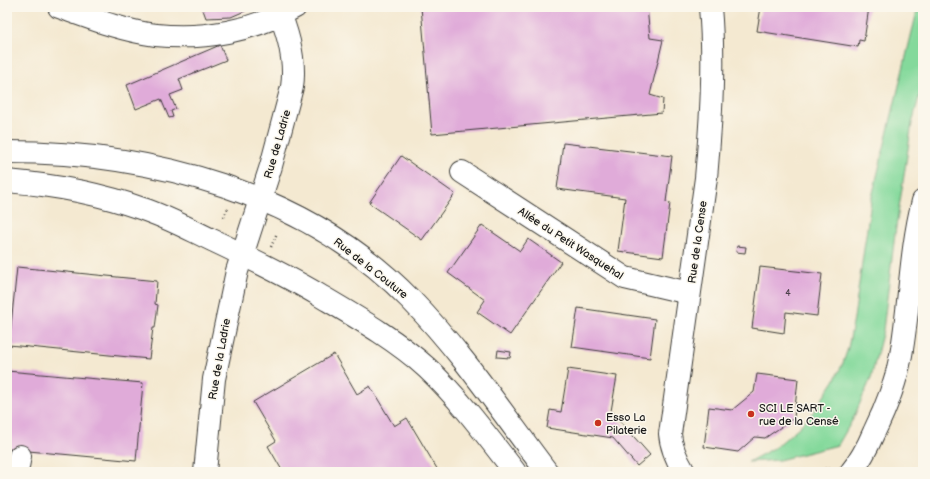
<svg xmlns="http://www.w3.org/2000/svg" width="930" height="479" font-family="'Balsamiq Sans',sans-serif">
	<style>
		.green { fill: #84d99b; stroke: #507a5c }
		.building { fill: #e0abd9 }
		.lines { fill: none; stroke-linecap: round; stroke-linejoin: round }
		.minor-casing { stroke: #3c3b37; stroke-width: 24 }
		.major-casing { stroke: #3c3b37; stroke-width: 24 }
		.path { stroke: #3c3b37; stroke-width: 2.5; stroke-dasharray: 1 3; stroke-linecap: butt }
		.minor { stroke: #fff; stroke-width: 22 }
		.major { stroke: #fff; stroke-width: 22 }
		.poi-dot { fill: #c8321e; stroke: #fbf7ec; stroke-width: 1.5 }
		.labels { text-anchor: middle; stroke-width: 3; stroke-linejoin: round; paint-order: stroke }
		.number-label { font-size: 9px; fill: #4d404b }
		.street-label { font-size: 11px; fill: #1c1c1c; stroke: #fbf7ec }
		.poi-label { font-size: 11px; fill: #1c1c1c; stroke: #fbf7ec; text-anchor: start }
	</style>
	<rect width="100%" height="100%" fill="#fbf7ec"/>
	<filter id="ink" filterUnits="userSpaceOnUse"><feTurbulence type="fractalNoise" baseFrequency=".025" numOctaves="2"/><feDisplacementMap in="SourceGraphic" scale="8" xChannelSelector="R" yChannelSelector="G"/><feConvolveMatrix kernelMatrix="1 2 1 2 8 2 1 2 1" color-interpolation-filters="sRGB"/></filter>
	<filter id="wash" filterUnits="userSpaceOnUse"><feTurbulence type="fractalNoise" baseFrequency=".012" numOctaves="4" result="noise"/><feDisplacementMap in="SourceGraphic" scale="16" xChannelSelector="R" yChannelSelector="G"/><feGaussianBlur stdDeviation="0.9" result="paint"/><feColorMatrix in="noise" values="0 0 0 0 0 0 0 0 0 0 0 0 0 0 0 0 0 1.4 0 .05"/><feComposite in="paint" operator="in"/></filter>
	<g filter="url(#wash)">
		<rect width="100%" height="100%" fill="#f4e9d1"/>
		<polygon class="green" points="918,7 923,7 923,83 912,123 895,234 883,330 871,378 853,419 838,445 779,460 748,462 776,447 799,427 814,411 834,381 843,363 848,348 854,318 871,201"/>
		<g id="blocks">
			<g class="building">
				<polygon points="202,7 254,7 231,17 206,18"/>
				<polygon points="421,7 647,7 650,38 663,40 650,95 663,99 662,113 432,134"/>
				<polygon points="761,7 869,7 864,41 859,40 858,47 757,31"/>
				<polygon points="220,45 226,60 179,79 183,90 170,95 176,109 171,111 173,117 169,118 161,99 136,109 127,85"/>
				<polygon points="563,143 672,156 666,202 670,203 663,257 618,251 625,198 557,189"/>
				<polygon points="401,156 455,194 422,240 369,203"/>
				<polygon points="482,225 520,251 528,239 561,262 510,335 477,312 485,300 448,273"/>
				<polygon points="737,246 746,247 745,253 736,252"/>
				<polygon points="17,267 157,281 155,304 158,305 155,328 153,328 149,359 9,345"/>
				<polygon points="760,267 822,274 817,316 786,312 784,333 752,328"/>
				<polygon points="578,308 655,319 650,358 572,347"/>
				<polygon points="498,350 511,352 510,358 497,357"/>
				<polygon points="334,354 357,394 370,386 394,426 407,418 439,472 283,472 268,446 276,441 253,402"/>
				<polygon points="568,369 617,376 611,411 650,455 637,466 613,438 547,428 550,410 561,412"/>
				<polygon points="7,371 143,383 136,461 7,449"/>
				<polygon points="757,374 798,379 794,418 765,438 755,437 738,452 704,447 709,407 732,410 754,392"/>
			</g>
		</g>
	</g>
	<g filter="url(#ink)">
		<use href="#blocks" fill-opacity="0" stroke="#3c3b37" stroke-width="1"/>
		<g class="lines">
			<g class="minor-casing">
				<g id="minor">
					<path d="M59,7C90,18 123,31 156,35C204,40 253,31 295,7"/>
					<path d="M7,152C152,152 308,193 411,300C462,352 503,414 547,472"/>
					<polyline points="462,172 625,278 689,293"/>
					<path d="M7,181C53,185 99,193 143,209C167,217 189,229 212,240C248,257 284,274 319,295C356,317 395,339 427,368C460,399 487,436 515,472"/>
					<polyline points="17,472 20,456"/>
					<path d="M205,472L214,379L237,271L271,166L292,87C296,60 288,32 277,7"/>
					<path d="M684,472C677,460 671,448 670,434L706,178C711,121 715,64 710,7"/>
				</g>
			</g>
			<g class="major-casing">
				<path id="major" d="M851,472C861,460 868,446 874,432C886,408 896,382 901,355C910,304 910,251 923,201"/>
			</g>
			<g class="path">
				<polyline points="224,217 228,208"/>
				<polyline points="271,247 277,233"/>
				<polyline points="801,472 832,468"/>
			</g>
			<use href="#minor" class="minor"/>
			<use href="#major" class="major"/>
		</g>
	</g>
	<g class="poi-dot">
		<circle cx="751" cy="414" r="4"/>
		<circle cx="598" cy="423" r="4"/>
	</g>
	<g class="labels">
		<g class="number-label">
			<text x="788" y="296">4</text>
		</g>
		<g class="street-label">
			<text transform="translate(277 144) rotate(-74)" y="4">Rue de Ladrie</text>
			<text transform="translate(697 242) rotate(-82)" y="4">Rue de la Cense</text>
			<text transform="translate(571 243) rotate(33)" y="4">Allée du Petit Wasquehal</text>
			<text transform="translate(371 268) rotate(38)" y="4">Rue de la Couture</text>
			<text transform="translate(219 359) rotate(-80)" y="4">Rue de la Ladrie</text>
		</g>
		<g class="poi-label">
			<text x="759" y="412">SCI LE SART -<tspan x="759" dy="13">rue de la Censé</tspan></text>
			<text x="606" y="421">Esso La<tspan x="606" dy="13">Pilaterie</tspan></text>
		</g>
	</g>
	<rect width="930" height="479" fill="none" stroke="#fbf7ec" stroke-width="24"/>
</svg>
